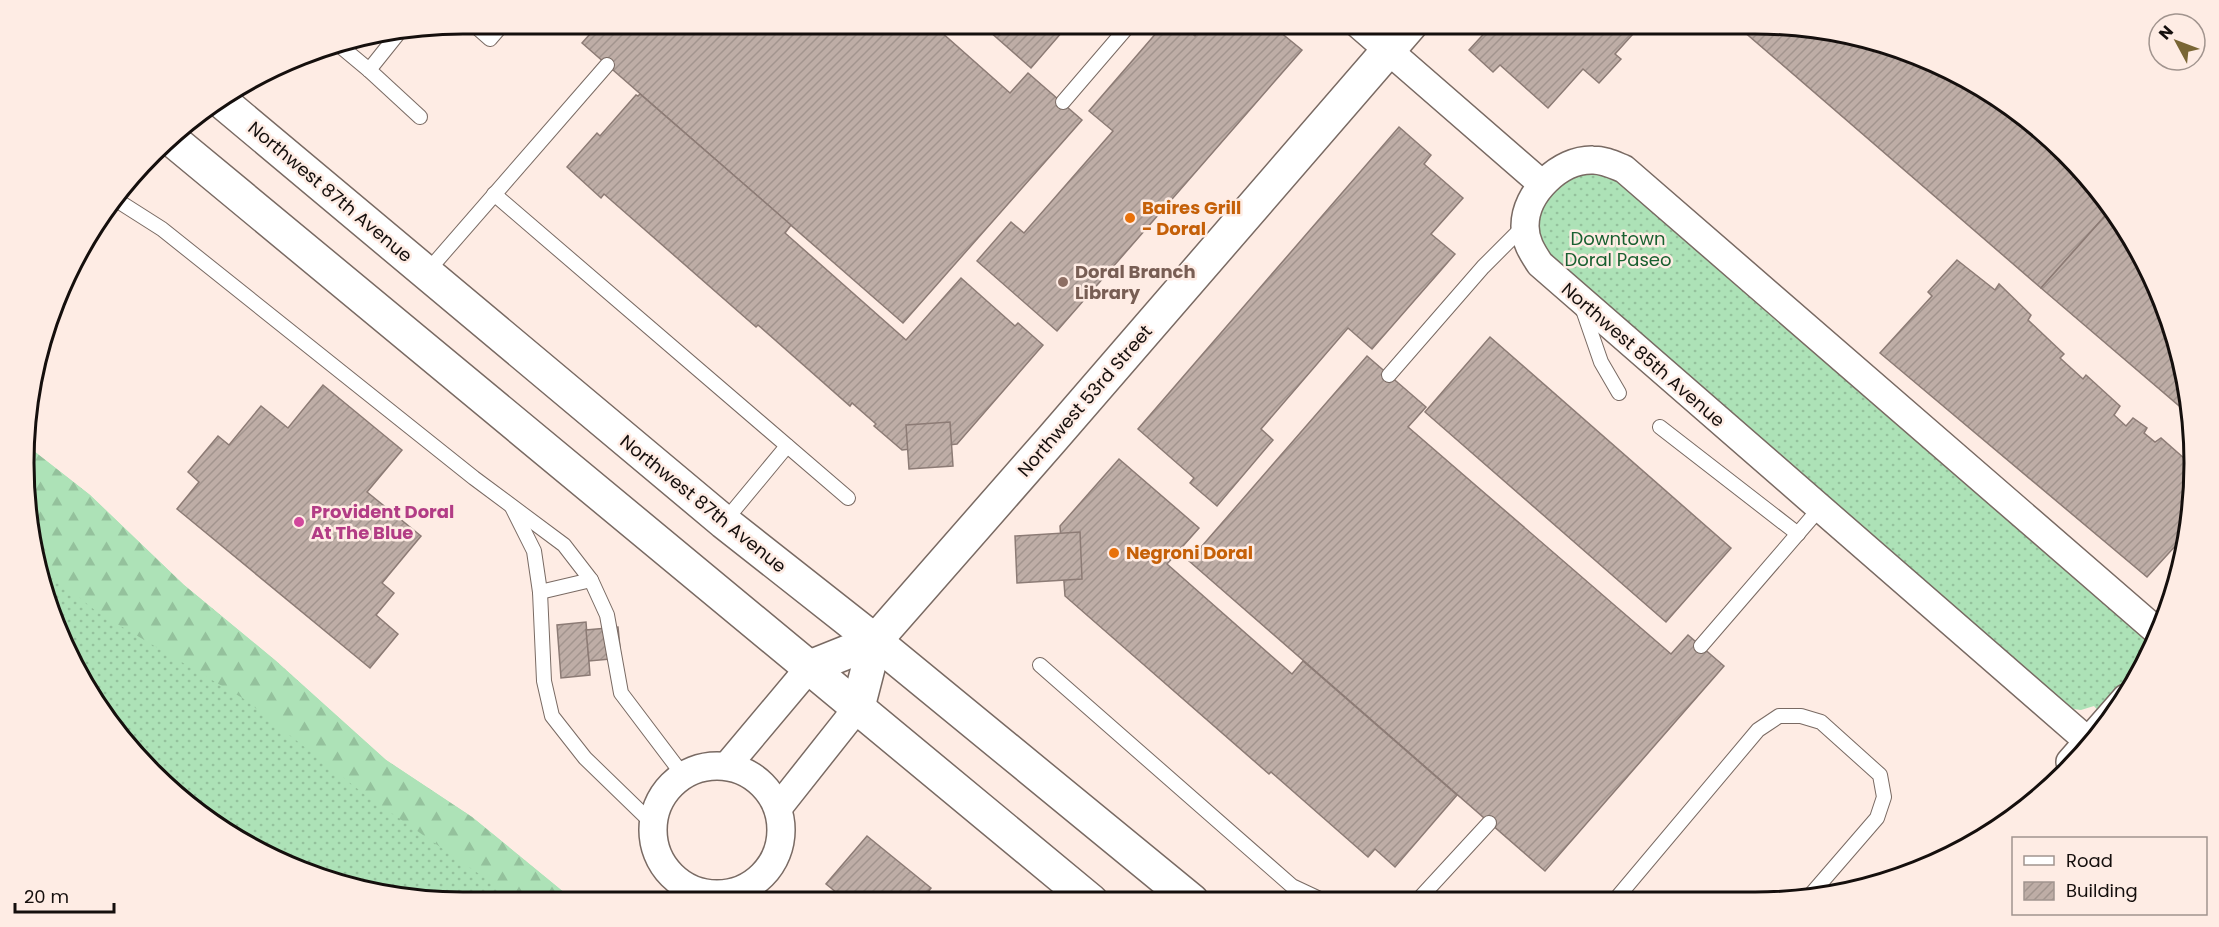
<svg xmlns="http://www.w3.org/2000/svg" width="2219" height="927" font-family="Poppins,sans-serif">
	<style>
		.grass { fill: url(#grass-dots) }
		.forest { fill: url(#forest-firs) }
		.building { fill: url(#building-hatch); stroke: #8c7b75; stroke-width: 1.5 }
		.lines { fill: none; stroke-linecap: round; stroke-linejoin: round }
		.lane-casing { stroke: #796a63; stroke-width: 16 }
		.street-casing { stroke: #796a63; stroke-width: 30 }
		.secondary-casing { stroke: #796a63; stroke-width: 36 }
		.lane { stroke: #fff; stroke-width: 14 }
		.street { stroke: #fff; stroke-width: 27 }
		.secondary { stroke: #fff; stroke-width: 33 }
		.food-dot { fill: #e8710a; stroke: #feece4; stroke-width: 2 }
		.education-dot { fill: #8d6e63; stroke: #feece4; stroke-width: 2 }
		.hotel-dot { fill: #d1479c; stroke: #feece4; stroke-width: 2 }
		.labels { text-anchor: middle; stroke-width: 5; stroke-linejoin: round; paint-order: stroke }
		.street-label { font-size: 18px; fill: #150f0d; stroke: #feece4 }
		.food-label { font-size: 18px; font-weight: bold; fill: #c56008; stroke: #feece4; text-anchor: start }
		.park-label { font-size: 18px; fill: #196030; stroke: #feece4 }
		.education-label { font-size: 18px; font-weight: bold; fill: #785e54; stroke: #feece4; text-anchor: start }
		.hotel-label { font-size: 18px; font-weight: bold; fill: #b23c85; stroke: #feece4; text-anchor: start }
		.rim { fill: none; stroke: #150f0d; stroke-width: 3 }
	</style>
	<defs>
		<pattern id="grass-dots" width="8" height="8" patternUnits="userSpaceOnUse" patternTransform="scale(1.5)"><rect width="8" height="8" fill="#ade2b7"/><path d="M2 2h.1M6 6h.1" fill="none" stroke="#94c19c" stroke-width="1.8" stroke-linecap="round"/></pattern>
		<pattern id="forest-firs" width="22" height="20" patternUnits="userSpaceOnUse" patternTransform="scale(1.5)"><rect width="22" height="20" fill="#ade2b7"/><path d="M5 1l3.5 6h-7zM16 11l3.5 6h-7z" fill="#94c19c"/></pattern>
		<pattern id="building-hatch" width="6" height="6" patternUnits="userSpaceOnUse" patternTransform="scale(1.5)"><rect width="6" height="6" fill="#beada6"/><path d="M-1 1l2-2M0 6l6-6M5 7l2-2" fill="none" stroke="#a2948e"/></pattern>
	</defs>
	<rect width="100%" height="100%" fill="#feece4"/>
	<g class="grass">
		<path d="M1597,173L1621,181L2153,643L2121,708L2100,713L2094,706L2081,710L2066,708L1547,259C1544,252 1540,245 1538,238C1536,232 1539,225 1540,219C1547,188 1566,176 1597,173Z"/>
		<polygon points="30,448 90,495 184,585 276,661 386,760 472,817 577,903 464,903 322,880 244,844 174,794 83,683 47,604 28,521"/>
	</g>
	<polygon class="forest" points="30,448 90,495 184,585 276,661 386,760 472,817 577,903 516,903 482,876 364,794 244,699 97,612 37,563 28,521"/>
	<g class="building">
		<polygon points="599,24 932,24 1010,93 1028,73 1082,120 903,323 582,43"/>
		<polygon points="981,24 1069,24 1031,68"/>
		<polygon points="1164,24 1181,24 1195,36 1205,24 1266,24 1278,34 1280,32 1302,50 1057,331 977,261 1011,222 1024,233 1113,131 1089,111"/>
		<polygon points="1505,24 1642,24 1615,54 1621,59 1599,83 1583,69 1548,108 1500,65 1493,72 1469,50 1490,27 1497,34"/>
		<polygon points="1735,24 1756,24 1897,47 1976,83 2046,133 2104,196 2112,208 2041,288"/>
		<polygon points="640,94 791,225 785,233 906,340 961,278 1015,326 1018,323 1043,345 957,444 902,450 874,426 876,424 852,403 850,406 758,325 756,327 604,194 601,198 567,167 597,133 600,136 636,95 638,96"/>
		<polygon points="1399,127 1431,155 1424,164 1463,198 1431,234 1455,254 1372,349 1348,328 1261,429 1273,440 1217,506 1190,483 1194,478 1138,429"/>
		<polygon points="2112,208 2150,269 2180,350 2191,416 2041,288"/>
		<polygon points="1957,260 1995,290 1999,284 2031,315 2028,320 2064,354 2060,358 2083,379 2086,375 2120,406 2114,415 2126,426 2133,418 2147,428 2144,433 2155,442 2161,438 2193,466 2191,521 2189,531 2147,577 1880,353 1932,296 1928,292"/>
		<polygon points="1490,337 1731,548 1666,622 1425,412"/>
		<polygon points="1367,356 1426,407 1408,427 1671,654 1688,635 1724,666 1545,871 1189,561"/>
		<polygon points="323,385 402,450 367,492 421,536 382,583 394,593 376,615 398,634 370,668 177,509 199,482 188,472 218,436 229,445 261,406 288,428"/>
		<polygon points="950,422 953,466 909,469 906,425"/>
		<polygon points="1119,459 1199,528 1167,564 1292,674 1303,661 1457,795 1395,867 1375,849 1368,857 1271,772 1269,774 1065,596 1060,526"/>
		<polygon points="1080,532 1082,579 1017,583 1015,536"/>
		<polygon points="586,622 590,675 561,678 557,625"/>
		<polygon points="618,627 621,658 589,661 586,630"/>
		<polygon points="867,836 931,888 920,902 848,902 826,884"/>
	</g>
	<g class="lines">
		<g class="lane-casing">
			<g id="lane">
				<polyline points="473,24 490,39 503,24"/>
				<polyline points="339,45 369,70 397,35"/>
				<polyline points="369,70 420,117"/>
				<polyline points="1063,102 1130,24"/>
				<polyline points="494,194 848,498"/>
				<polyline points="118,201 162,229 474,478 564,545 591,580 607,615 621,693 683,775"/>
				<polyline points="426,273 607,65"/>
				<polyline points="1582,307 1601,362 1619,393"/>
				<polyline points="1389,375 1483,267 1525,225"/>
				<polyline points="1660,427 1798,534"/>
				<polyline points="512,507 534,551 540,592 544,681 552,716 585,758 651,822"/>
				<polyline points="724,522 787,446"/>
				<polyline points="540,592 591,580"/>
				<polyline points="1701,646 1820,508"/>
				<polyline points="1040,665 1292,886 1324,901"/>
				<polyline points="738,891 746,902"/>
				<polyline points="1418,900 1489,823"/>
				<polyline points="1615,900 1758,730 1779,716 1801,716 1821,722 1880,775 1884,797 1877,818 1807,899"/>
			</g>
		</g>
		<g class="street-casing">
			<g id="street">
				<polyline points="1358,24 1542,184"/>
				<path d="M2089,742L1540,264C1532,252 1525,241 1525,226C1525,193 1560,159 1593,160C1604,160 1614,165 1624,169L2158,632"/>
				<polyline points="2070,762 2126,698"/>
				<circle cx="717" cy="830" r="64"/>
				<polyline points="727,766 810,667"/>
				<polyline points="778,808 858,707"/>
			</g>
		</g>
		<g class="secondary-casing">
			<g id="secondary">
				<polyline points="220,100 724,522 875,641 1192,901"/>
				<polyline points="170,138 1091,901"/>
				<polyline points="810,667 875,641 1052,439 1411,24"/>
				<polyline points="858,707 875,641"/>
			</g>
		</g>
		<use href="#lane" class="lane"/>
		<use href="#street" class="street"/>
		<use href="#secondary" class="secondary"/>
	</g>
	<g class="food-dot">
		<circle cx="1130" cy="218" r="6"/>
		<circle cx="1114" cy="553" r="6"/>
	</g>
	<circle class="education-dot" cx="1063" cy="282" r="6"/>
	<circle class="hotel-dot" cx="299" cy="522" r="6"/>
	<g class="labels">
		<g class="street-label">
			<text transform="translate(330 192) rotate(40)" y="6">Northwest 87th Avenue</text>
			<text transform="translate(1643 355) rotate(41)" y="6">Northwest 85th Avenue</text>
			<text transform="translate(1085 401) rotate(-49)" y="6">Northwest 53rd Street</text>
			<text transform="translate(703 504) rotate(39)" y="6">Northwest 87th Avenue</text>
		</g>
		<g class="food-label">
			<text x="1142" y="214">Baires Grill<tspan x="1142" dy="21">- Doral</tspan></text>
			<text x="1126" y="559">Negroni Doral</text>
		</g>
		<g class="park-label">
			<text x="1618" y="245">Downtown<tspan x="1618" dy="21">Doral Paseo</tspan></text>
		</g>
		<g class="education-label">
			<text x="1075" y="278">Doral Branch<tspan x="1075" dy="21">Library</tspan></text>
		</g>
		<g class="hotel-label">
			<text x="311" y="518">Provident Doral<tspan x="311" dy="21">At The Blue</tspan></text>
		</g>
	</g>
	<path d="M0 0H2219V927H0ZM463 34H1755A429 429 0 0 1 2184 463V463A429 429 0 0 1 1755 892H463A429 429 0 0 1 34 463V463A429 429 0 0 1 463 34Z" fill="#feece4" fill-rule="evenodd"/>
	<path class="rim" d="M463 34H1755A429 429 0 0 1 2184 463V463A429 429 0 0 1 1755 892H463A429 429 0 0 1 34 463V463A429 429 0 0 1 463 34Z"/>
	<rect x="2012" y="837" width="195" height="78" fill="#feece4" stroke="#a1948e" stroke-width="1.5"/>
	<rect x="2024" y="856" width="30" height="9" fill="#ffffff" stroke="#a1948e" stroke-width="1.5"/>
	<text x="2066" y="867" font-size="18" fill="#150f0d">Road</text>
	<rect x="2024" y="882" width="30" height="18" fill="url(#building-hatch)" stroke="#a1948e" stroke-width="1.5"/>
	<text x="2066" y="897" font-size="18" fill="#150f0d">Building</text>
	<g transform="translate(2177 42) rotate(311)"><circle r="28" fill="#feece4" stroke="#a1948e" stroke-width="1.5"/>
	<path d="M0-4.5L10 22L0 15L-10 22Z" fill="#796635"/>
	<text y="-9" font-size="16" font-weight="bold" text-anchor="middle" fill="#150f0d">N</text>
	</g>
	<path d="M15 903v9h99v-9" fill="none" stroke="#150f0d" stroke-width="3"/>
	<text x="24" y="903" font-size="18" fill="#150f0d" stroke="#feece4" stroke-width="4.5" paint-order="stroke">20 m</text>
</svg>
